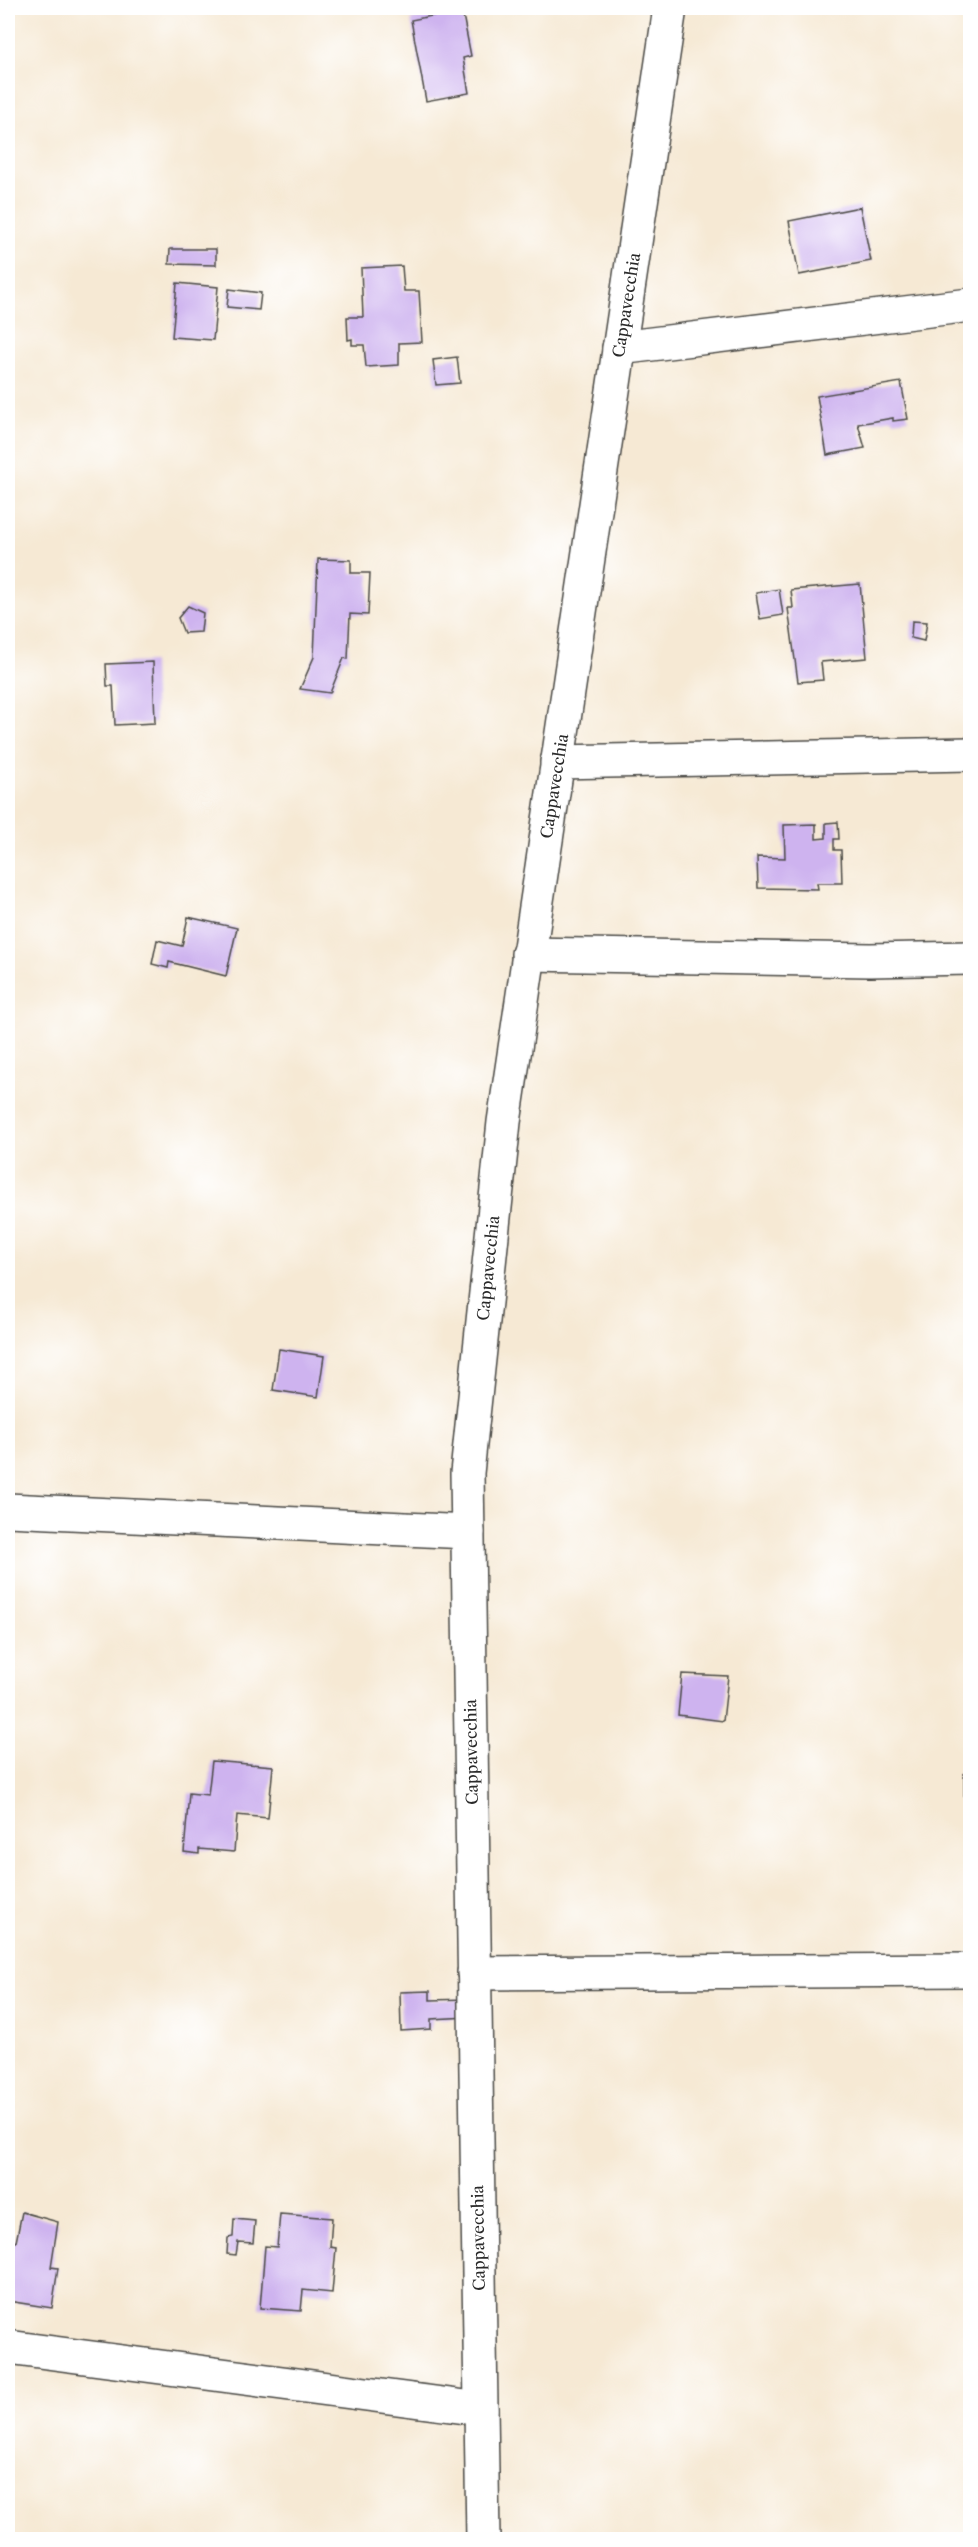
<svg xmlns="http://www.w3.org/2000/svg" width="978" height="2547" font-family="'Libre Caslon Text',serif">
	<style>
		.building { fill: #ceb3ef }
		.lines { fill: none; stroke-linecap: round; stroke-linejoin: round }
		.minor-casing { stroke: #494844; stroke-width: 36 }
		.minor { stroke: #fff; stroke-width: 33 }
		.labels { text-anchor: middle; stroke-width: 5; stroke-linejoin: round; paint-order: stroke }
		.street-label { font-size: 16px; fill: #2b2b2b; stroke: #fff }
	</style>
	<rect width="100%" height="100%" fill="#fff"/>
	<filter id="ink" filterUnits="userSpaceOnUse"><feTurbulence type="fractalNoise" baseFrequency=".0167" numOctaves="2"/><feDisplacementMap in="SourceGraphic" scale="12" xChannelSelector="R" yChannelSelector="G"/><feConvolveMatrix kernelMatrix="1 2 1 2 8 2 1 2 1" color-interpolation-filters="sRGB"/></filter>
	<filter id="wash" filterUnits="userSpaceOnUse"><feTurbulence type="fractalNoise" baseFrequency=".008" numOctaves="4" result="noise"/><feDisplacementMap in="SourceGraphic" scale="24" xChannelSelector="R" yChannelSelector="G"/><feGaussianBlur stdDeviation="1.35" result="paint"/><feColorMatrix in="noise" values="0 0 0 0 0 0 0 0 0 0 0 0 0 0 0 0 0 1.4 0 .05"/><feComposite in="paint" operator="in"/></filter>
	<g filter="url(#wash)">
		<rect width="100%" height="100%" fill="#f6e9d4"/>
		<g id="blocks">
			<g class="building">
				<polygon points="462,10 471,56 463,58 469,93 426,101 411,20"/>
				<polygon points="860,207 871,261 799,275 789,221"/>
				<polygon points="170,249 216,249 216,265 169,264"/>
				<polygon points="402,266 404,291 419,291 422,342 399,343 399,365 366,367 364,345 352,345 352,339 348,340 347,317 363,317 361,268"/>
				<polygon points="177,283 218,287 213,340 172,337"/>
				<polygon points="229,289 261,293 259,310 227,307"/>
				<polygon points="457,357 460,383 436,385 433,360"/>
				<polygon points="901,382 908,419 893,421 893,418 858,424 865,448 827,455 817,396"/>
				<polygon points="318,559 351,560 351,573 370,573 368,615 350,614 348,659 344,658 330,693 300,689 314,657"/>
				<polygon points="860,584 867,658 821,662 823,680 798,682 788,608 793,608 791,590"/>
				<polygon points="779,589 783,615 760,619 756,593"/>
				<polygon points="188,606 203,613 201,632 184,633 178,618"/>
				<polygon points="912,621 927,622 924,641 911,638"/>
				<polygon points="153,662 155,723 115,725 113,686 107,686 106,664"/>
				<polygon points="838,822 839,839 834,839 834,850 841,850 842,883 817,883 818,889 758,888 757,857 785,858 784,825 816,824 816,839 826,838 826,823"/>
				<polygon points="188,917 237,928 226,976 169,962 168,968 152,964 157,940 182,946"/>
				<polygon points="279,1349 324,1356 318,1397 273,1390"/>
				<polygon points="682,1674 728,1676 723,1721 678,1715"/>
				<polygon points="212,1761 273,1766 268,1818 237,1815 234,1852 199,1849 199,1854 184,1852 189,1793 208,1795"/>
				<polygon points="964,1773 970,1773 970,1809 964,1810"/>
				<polygon points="430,1991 430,2000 468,1999 469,2017 431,2019 431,2029 401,2031 400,1992"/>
				<polygon points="22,2212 58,2222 51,2267 58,2268 52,2308 8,2301 8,2240 16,2242"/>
				<polygon points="280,2214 332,2218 330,2247 336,2248 332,2293 303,2290 301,2311 260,2308 265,2246 277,2247"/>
				<polygon points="234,2219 255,2221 253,2243 238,2242 236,2255 227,2254 228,2238 233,2237"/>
			</g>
		</g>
	</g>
	<g filter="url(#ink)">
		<use href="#blocks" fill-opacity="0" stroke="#494844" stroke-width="1.5"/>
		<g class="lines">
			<g class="minor-casing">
				<g id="minor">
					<polyline points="619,348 970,305"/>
					<polyline points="557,762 970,754"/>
					<polyline points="528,954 870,960 970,958"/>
					<polyline points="8,1510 468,1532"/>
					<polyline points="474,1973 970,1970"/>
					<polyline points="8,2347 481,2409"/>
					<polyline points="483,2540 467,1473 504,1122 670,8"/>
				</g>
			</g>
			<use href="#minor" class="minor"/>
		</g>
	</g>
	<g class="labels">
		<g class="street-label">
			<text transform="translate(626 305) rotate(-81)" y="6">Cappavecchia</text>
			<text transform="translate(554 786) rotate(-81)" y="6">Cappavecchia</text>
			<text transform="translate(488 1268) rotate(-84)" y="6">Cappavecchia</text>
			<text transform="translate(471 1752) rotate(-91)" y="6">Cappavecchia</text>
			<text transform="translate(478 2238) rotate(-91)" y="6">Cappavecchia</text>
		</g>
	</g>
	<rect width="978" height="2547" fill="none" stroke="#fff" stroke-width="30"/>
</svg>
